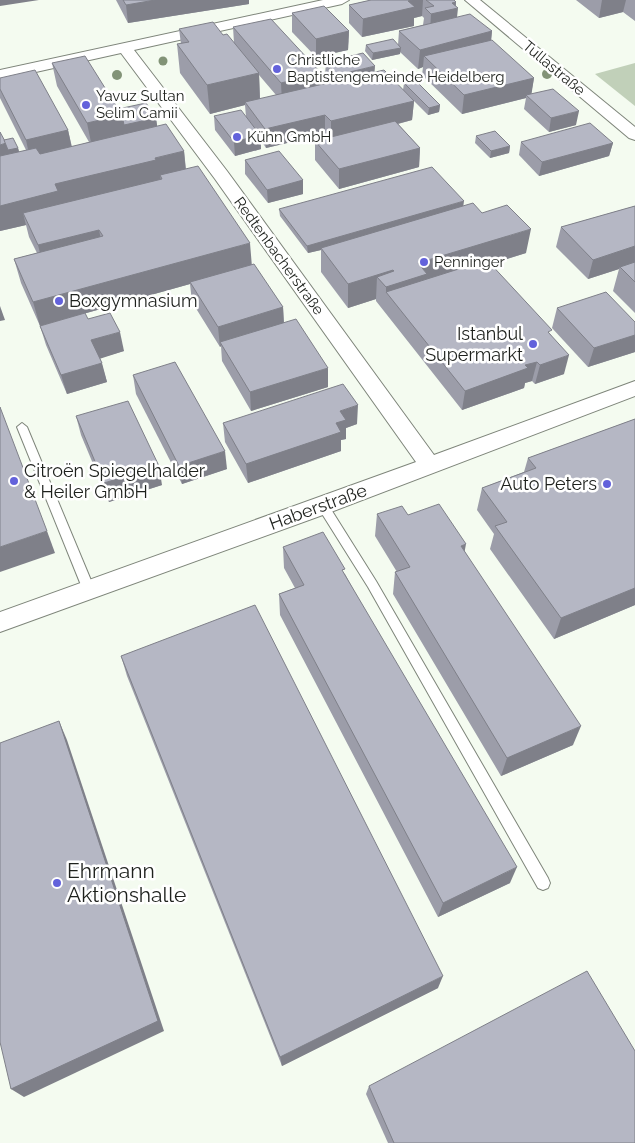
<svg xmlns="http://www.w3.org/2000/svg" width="635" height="1143" font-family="Raleway,sans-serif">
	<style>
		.green { fill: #c1d0b9 }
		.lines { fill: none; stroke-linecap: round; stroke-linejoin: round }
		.lane-casing { stroke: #7e857a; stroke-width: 2 }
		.street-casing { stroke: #7e857a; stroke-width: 2 }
		.lane { fill: #fff; fill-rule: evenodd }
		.street { fill: #fff; fill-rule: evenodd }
		.tree { fill: #829377 }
		.wall { fill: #9c9da9; fill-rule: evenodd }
		.shaded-wall { fill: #7f8089 }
		.building { fill: #b5b7c4; stroke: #7f8089 }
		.poi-dot { fill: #6362db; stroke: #fff; stroke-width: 2 }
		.labels { text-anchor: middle; stroke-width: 5; stroke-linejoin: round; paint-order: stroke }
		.far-poi-label { font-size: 15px; fill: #1e211d; stroke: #fff; text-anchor: start }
		.far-street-label { font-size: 15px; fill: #1e211d; stroke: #fff }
		.poi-label { font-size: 18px; fill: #1e211d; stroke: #fff; text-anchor: start }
		.street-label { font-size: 18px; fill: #1e211d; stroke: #fff }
		.near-poi-label { font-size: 21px; fill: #1e211d; stroke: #fff; text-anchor: start }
	</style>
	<rect width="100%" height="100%" fill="#f4fbf0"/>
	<polygon class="green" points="635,63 635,106 595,74"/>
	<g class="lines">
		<g class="lane-casing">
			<g id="lane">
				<polygon points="22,423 27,427 95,590 93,593 85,593 83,590 17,427"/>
				<polygon points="323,502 327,503 376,581 548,878 550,883 548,888 543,890 538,888 368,587 319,509 318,506"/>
			</g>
		</g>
		<g class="street-casing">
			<g id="street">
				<polygon points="323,0 349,0 342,4 134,50 227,171 434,455 635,381 635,396 331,512 0,632 0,612 416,462 215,179 121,53 0,80 0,70"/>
				<polygon points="465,0 480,0 635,127 635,140 629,138"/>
			</g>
		</g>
		<use href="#lane" class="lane"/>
		<use href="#street" class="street"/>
	</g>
	<g class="tree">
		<circle cx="163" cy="61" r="4.5"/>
		<circle cx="547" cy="74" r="5"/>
		<circle cx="117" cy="75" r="5"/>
	</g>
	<g class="wall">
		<polygon points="116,0 249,0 249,4 128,23"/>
		<polygon points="371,0 454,0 456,2 456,6 457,17 492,31 491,41 534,78 531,94 576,125 549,132 524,109 526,98 462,114 422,75 423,67 418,69 400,52 400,54 372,60 365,51 366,45 398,45 399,31 423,25 424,18 422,16 414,18 414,26 362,37 349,23 349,5"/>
		<polygon points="576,0 635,0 635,21 623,12 599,18"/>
		<polygon points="292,13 349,31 348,50 316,57 292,32"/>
		<path d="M233,27L321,73V85L332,82L325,75L326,62L375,72L414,101L412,120L398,124L420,148L419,167L339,189L315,160V141L328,138L325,134L266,148L261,140V149L235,156L215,130L214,116L246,117L245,105L210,114L180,73L177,44H181L179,29L223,35L234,43ZM259,75L276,95L260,99Z"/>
		<polygon points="52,63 118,109 156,118 157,127 184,151 186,169 251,265 283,307 284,323 328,387 251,411 222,361 221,346 220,347 192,302 190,284 40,326 21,283 14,259 37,253 29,237 26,225 0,231 4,140 18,148 19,152 26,150 0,98 0,78 68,130 72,147 89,142 57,86"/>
		<polygon points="404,83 440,105 439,112 428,115 403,90"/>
		<polygon points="476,136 510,146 509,153 490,158 475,143"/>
		<polygon points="521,142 613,143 609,156 539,176 519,155"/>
		<polygon points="245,160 303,180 303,194 268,203 245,174"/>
		<polygon points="464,206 482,213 526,253 491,264 551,335 564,374 535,384 532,381 525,383 524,388 462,410 376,301 376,299 348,308 321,272 321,250 308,253 280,216 279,209"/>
		<polygon points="635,206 635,313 613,291 619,269 588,279 556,247 561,227"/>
		<polygon points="557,308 635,322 635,352 588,367 552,328"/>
		<polygon points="88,319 124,351 100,358 107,382 67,394 46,345 40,326"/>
		<polygon points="133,375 227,469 182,484 136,394"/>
		<polygon points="76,416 162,485 109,502 81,435"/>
		<polygon points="635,419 635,605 554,639 490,549 494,534 477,510 482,488 524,472 528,458"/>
		<polygon points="223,423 357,424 346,428 346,439 341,440 341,451 248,483 225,442"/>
		<polygon points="377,514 408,515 465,552 573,745 501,776 393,594 395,572 397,572 375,536"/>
		<polygon points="283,547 345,574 510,883 438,917 280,615 279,594 295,588 284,568"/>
		<polygon points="121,656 438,988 282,1066 127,676"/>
		<polygon points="369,1086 635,1143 388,1143 366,1094"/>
	</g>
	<g class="shaded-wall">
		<polygon points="0,0 39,0 0,6"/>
		<polygon points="155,0 249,0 249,4 128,23 126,5"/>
		<polygon points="412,0 423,0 422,16 414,18 414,26 362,37 363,19"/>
		<polygon points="602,0 626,0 623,12 599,18"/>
		<polygon points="456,2 455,9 458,8 456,27 430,33 431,14 452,3"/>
		<polygon points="349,31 348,50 316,57 316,39"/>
		<polygon points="492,31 490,50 424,56 423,67 418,69 420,50"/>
		<polygon points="401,48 400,54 372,60 373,53"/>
		<polygon points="375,66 374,80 337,88 337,75"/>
		<polygon points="259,73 260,102 245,102 245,105 210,114 207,85"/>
		<polygon points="321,73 321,92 282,102 281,83"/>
		<polygon points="534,78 531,97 526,95 526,98 462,114 464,95"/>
		<polygon points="414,101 412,120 331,141 331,121"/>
		<polygon points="440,105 439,112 428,115 429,108"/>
		<polygon points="579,111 576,125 549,132 551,118"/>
		<polygon points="122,115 156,118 158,132 92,147 87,123"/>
		<polygon points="325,115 325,134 266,148 265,129"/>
		<polygon points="68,130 72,149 30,159 26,140"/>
		<polygon points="260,135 261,149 235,156 234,142"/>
		<polygon points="6,143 18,148 20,155 0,159 0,145"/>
		<polygon points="613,143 609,156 539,176 542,162"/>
		<polygon points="510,146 509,153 490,158 491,151"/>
		<polygon points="420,148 419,167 339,189 339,169"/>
		<polygon points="184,151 186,174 162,179 160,175 161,181 23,213 26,225 0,231 0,206 55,184"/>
		<polygon points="303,180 303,194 268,203 267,190"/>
		<polygon points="464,201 463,208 321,248 321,250 308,253 307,246"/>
		<polygon points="531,229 526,253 426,284 386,292 386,287 377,277 376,299 348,308 348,284 393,270 392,285 418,263"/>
		<polygon points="99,230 104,254 44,269 38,245"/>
		<polygon points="250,243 252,267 190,282 190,284 40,326 33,302"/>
		<polygon points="635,246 635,264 620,267 619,269 588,279 593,260"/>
		<polygon points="0,306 5,320 0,321"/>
		<polygon points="283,307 284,327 220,342 221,346 220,347 218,327"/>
		<polygon points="120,332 124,351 96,360 91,340"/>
		<polygon points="635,335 635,352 588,367 594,348"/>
		<polygon points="569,355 564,374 535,384 540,365"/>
		<polygon points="537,362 532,381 525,383 524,388 462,410 465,391 525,365"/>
		<polygon points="102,363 107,382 67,394 61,375"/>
		<polygon points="328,368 328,387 251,411 250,392"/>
		<polygon points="358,405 357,424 346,428 346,439 341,440 341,451 248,483 246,464 336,423 340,411"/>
		<polygon points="225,451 227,469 182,484 179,466"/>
		<polygon points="159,466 162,485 109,502 104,483"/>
		<polygon points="47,531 55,553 0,572 0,547"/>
		<polygon points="466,544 462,566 461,546"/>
		<polygon points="635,588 635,605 554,639 561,618"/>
		<polygon points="59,721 67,740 164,1031 24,1097 11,1089"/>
		<polygon points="581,726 573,745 501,776 507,758"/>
		<polygon points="517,867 510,883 438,917 443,903"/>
		<polygon points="443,976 438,988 282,1066 280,1057"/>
	</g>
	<g class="building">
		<polygon points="123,0 155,0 126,5"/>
		<polygon points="371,0 412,0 408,1 415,7 363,19 349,5"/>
		<polygon points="426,0 454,0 456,2 452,3 458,8 431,14 425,8 434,6"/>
		<polygon points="324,6 349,31 316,39 292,13"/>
		<polygon points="470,14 492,31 420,50 399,31"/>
		<polygon points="271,19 321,73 281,83 233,27"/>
		<polygon points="213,22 223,35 227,34 259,73 207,85 177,44 189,42 179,29"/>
		<polygon points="393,39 401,48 373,53 366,45"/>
		<polygon points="492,40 534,78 464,95 424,56"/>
		<polygon points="363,53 375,66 337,75 326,62"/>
		<polygon points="85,56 122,115 87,123 52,63"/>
		<polygon points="35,70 68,130 26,140 0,89 0,78"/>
		<polygon points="384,70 414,101 331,121 325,115 265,129 245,102"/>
		<polygon points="415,80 440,105 429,108 404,83"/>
		<polygon points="553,89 579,111 551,118 526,95"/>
		<polygon points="146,103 156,118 124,125 122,115 118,109"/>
		<polygon points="241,110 260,135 234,142 214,116"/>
		<polygon points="395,121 420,148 339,169 315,141"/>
		<polygon points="590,123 613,143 542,162 521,142"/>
		<polygon points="166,124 184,151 155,158 156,160 55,184 58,191 0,206 0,156 36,148 40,154"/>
		<polygon points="495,131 510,146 491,151 476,136"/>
		<polygon points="0,132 6,143 0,145"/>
		<polygon points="13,138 18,148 8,150 4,140"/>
		<polygon points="279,151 303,180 267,190 245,160"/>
		<polygon points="198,166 250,243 33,302 14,259 103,236 99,230 38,245 23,213 162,179 160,175"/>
		<polygon points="432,167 464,201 307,246 279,209"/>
		<polygon points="473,203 482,213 507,205 531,229 418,263 427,274 386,287 377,277 394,271 393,270 348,284 321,248"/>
		<polygon points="635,206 635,246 593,260 561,227"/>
		<polygon points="487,260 552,330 548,332 569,355 540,365 537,362 525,365 528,368 465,391 386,292"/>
		<polygon points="635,262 635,282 620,267"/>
		<polygon points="254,264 283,307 218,327 190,282"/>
		<polygon points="606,292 635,322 635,335 594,348 557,308"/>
		<polygon points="85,313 88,319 110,313 120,332 91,340 102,363 61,375 40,326"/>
		<polygon points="296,319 328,368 250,392 220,342"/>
		<polygon points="175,362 225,451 179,466 133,375"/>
		<polygon points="343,384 358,405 340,411 346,420 336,423 341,432 246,464 223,423"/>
		<polygon points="128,401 159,466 104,483 76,416"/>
		<polygon points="0,407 47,531 0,547"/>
		<polygon points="635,419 635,588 561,618 495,526 507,522 482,488 536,468 528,458"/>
		<polygon points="439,504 466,544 461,546 581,726 507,758 395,572 410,567 377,514 402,506 408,515"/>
		<polygon points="323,532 345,569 342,570 517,867 443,903 279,594 304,585 283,547"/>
		<polygon points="255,605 443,976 280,1057 121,656"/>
		<polygon points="59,721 158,1021 11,1089 0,1042 0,743"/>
		<polygon points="587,971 635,1051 635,1143 394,1143 369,1086"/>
	</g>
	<g class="poi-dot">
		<circle cx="277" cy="69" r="5"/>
		<circle cx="86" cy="105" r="5"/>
		<circle cx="237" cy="137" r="5"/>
		<circle cx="424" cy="262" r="5"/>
		<circle cx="59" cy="301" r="5"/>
		<circle cx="533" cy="344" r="5"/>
		<circle cx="14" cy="481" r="5"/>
		<circle cx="607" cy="484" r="5"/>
		<circle cx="57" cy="883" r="5"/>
	</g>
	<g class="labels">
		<g class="far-poi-label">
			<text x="287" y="65">Christliche<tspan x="287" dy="17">Baptistengemeinde Heidelberg</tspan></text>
			<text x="96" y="101">Yavuz Sultan<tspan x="96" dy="17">Selim Camii</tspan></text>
			<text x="247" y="142">Kühn GmbH</text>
			<text x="434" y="267">Penninger</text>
		</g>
		<g class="far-street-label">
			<text transform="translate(554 68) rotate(40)" y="5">Tullastraße</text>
			<text transform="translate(279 256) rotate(54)" y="5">Redtenbacherstraße</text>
		</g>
		<g class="poi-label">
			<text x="69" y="307">Boxgymnasium</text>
			<text x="523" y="340" text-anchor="end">Istanbul<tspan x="523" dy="21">Supermarkt</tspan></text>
			<text x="24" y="477">Citroën Spiegelhalder<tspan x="24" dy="21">&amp; Heiler GmbH</tspan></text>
			<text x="597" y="490" text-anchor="end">Auto Peters</text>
		</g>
		<g class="street-label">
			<text transform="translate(318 507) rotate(-20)" y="6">Haberstraße</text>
		</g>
		<g class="near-poi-label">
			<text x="67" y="878">Ehrmann<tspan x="67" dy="24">Aktionshalle</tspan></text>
		</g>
	</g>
</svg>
